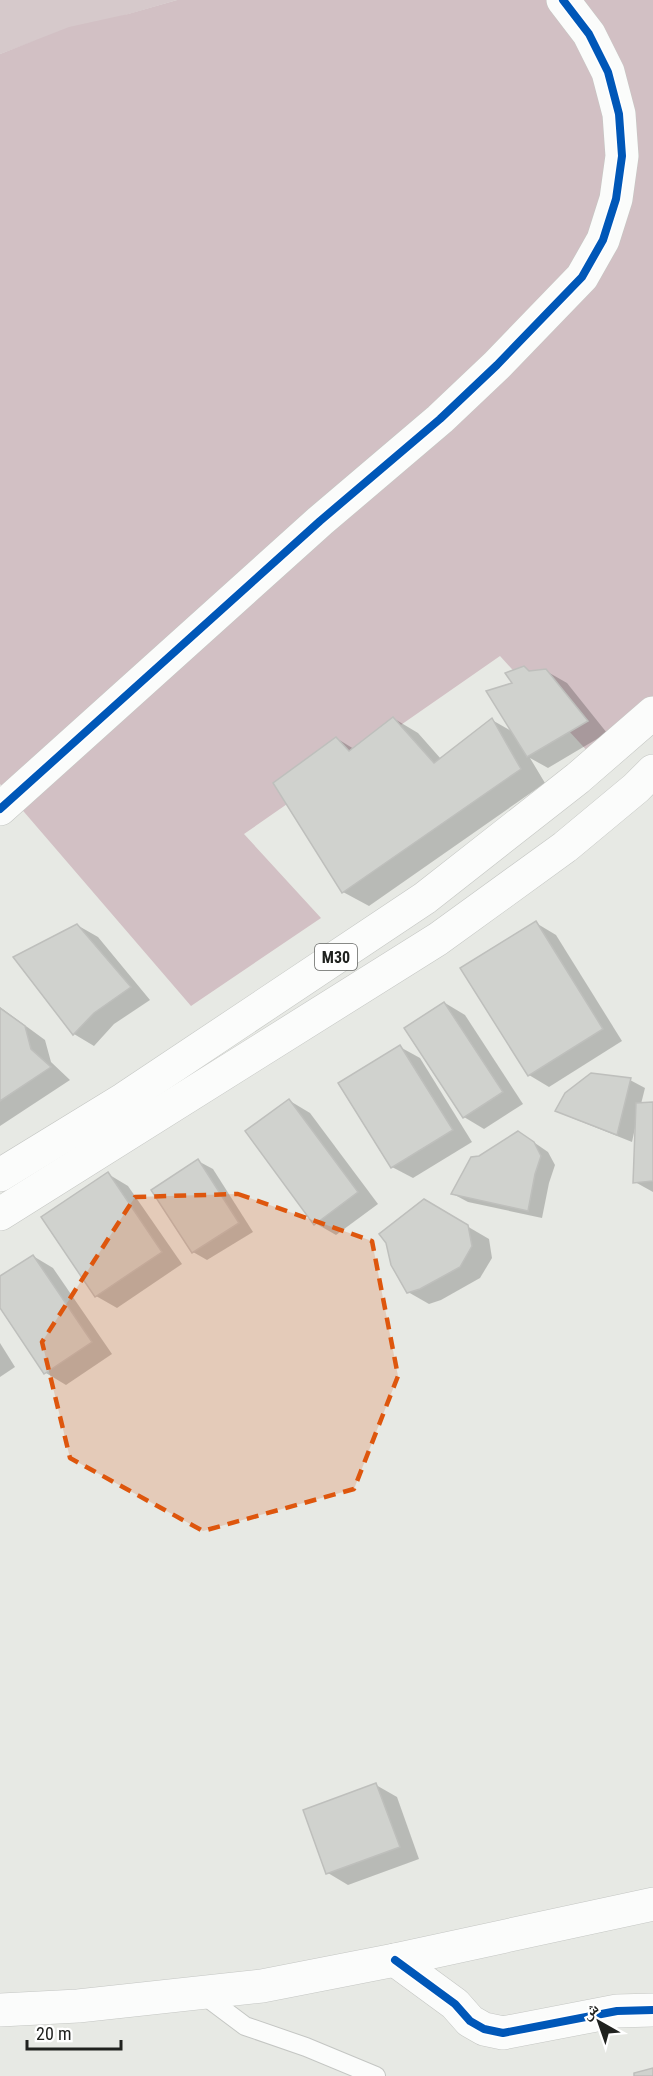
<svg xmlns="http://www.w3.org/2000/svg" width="653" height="2076" font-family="'Roboto Condensed','Noto Naskh Arabic',sans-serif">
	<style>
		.green { fill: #d6c9cb }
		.forest { fill: #d2c0c4 }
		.shadow { fill: #0003 }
		.building { fill: #d0d2ce; stroke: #bebfbc; stroke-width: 1.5 }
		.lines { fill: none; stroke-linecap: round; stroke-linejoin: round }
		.service-casing { stroke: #c4c6c3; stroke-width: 20 }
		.minor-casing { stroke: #c4c6c3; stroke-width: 34 }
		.secondary-casing { stroke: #c4c6c3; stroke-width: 34 }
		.motorway-casing { stroke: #c4c6c3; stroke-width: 34 }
		.service { stroke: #fbfcfb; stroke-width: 18 }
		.minor { stroke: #fbfcfb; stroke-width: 33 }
		.secondary { stroke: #fbfcfb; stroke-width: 33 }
		.motorway { stroke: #fbfcfb; stroke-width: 33 }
		.cycleway-casing { stroke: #fff; stroke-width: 11 }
		.cycleway { stroke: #0057b8; stroke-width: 8 }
		.marked { fill: #de560d; fill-opacity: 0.2; stroke: #de560d; stroke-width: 4.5; stroke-dasharray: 12 8; stroke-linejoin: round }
		.labels { text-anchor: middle; stroke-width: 4.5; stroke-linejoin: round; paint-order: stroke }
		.shield { fill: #fff; stroke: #636462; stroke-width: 1.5 }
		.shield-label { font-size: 16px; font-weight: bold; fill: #20221f }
	</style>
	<rect width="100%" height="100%" fill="#e7e9e4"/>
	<polygon class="green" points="0,0 177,0 32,42 0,54"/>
	<polygon class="forest" points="177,0 653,0 653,702 602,767 500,656 244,834 321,918 191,1006 0,784 0,54 69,27 128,14"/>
	<g class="shadow">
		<polygon points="524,668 532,672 546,671 567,683 607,733 548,768 530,758 545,783 369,906 343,892 336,738 354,749 393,718 418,733 441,759 492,720 513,732 514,683"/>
		<polygon points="536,923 556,935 622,1041 549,1087 529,1075"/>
		<polygon points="77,925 98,937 150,1000 114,1024 94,1046 74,1034"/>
		<polygon points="445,1003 465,1015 523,1104 484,1129 464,1117"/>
		<polygon points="0,1007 45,1040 51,1062 70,1080 0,1126"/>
		<polygon points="400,1047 420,1058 472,1142 413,1178 392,1167"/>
		<polygon points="630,1080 645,1088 641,1104 653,1104 653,1192 635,1182 635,1128 632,1142 572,1118 557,1110"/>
		<polygon points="290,1101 310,1113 378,1204 336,1235 315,1223"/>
		<polygon points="532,1141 548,1152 555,1165 549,1183 542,1218 468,1202 453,1194"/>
		<polygon points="198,1161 213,1169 253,1232 207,1260 193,1252"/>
		<polygon points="108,1174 128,1186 182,1264 117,1308 96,1296"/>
		<polygon points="424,1201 489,1239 492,1258 480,1278 441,1300 429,1304 408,1292"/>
		<polygon points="33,1256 53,1268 112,1354 66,1385 46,1373 0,1305 0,1278"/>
		<polygon points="0,1343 15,1367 0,1377"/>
		<polygon points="376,1785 397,1797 419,1859 348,1885 328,1873"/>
	</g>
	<g class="building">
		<polygon points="524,666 529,671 546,669 588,721 527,757 486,691 512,683 505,673"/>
		<polygon points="393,717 434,763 492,718 521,769 342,893 273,783 336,737 349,751"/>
		<polygon points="536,921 603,1029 528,1076 460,968"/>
		<polygon points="77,924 131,987 94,1013 73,1035 13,957"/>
		<polygon points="444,1002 503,1092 463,1118 404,1028"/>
		<polygon points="0,1008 25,1026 31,1049 51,1067 0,1101"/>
		<polygon points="400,1045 453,1130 391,1168 338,1083"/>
		<polygon points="591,1073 631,1078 617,1135 555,1111 565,1093"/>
		<polygon points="289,1099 358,1192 314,1225 245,1131"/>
		<polygon points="653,1102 653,1181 633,1183 636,1103"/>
		<polygon points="518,1131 534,1142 541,1156 535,1174 528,1211 451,1194 471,1157 479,1156"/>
		<polygon points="198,1159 239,1223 192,1253 151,1190"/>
		<polygon points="108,1172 162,1252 95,1297 41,1217"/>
		<polygon points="424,1199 468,1225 472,1246 460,1267 420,1289 407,1293 391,1265 386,1243 379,1234"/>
		<polygon points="33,1255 92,1342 44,1374 0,1308 0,1276"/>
		<polygon points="376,1783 400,1847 326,1874 303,1810"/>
		<polygon points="653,2068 653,2076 634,2076 634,2073"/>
	</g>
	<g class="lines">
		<g class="service-casing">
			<polyline id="service" points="201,1993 245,2026 306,2047 376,2076"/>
		</g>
		<g class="minor-casing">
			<g id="minor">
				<polyline points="0,809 320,521 440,419 497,365 582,277 603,240 616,199 622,156 619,114 608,72 589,34 563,0"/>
				<polyline points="395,1960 455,2004 470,2021 484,2029 503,2033 617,2011 653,2010"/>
			</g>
		</g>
		<g class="secondary-casing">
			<polyline id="secondary" points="0,2010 78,2006 262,1986 395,1960 653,1904"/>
		</g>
		<g class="motorway-casing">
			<g id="motorway">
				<polyline points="0,1175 124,1099 425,898 578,778 653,713"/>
				<polyline points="0,1214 438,939 565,847 636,788 653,771"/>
			</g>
		</g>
		<use href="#service" class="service"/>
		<use href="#minor" class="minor"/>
		<use href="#secondary" class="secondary"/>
		<use href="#motorway" class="motorway"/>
		<g class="cycleway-casing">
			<g id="cycleway">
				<polyline points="0,809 320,521 440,419 497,365 582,277 603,240 616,199 622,156 619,114 608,72 589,34 563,0"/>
				<polyline points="395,1960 455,2004 470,2021 484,2029 503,2033 617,2011 653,2010"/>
			</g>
		</g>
		<use href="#cycleway" class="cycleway"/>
	</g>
	<path class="marked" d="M238,1194L372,1241L398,1376L354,1489L203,1531L70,1458L42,1342L135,1197Z"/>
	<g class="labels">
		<rect class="shield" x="315" y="944" width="42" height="26" rx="4.5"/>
		<g class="shield-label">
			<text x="336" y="963">M30</text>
		</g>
	</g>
	<g transform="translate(599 2022) rotate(320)" stroke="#ffffff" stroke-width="4.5" paint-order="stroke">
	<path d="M0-4.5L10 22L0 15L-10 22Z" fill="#20221f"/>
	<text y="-9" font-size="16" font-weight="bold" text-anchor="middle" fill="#20221f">ش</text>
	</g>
	<path d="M27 2040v9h94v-9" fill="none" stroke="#20221f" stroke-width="3"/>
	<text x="36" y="2040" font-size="18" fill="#20221f" stroke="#ffffff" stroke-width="4.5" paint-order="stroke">20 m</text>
</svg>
